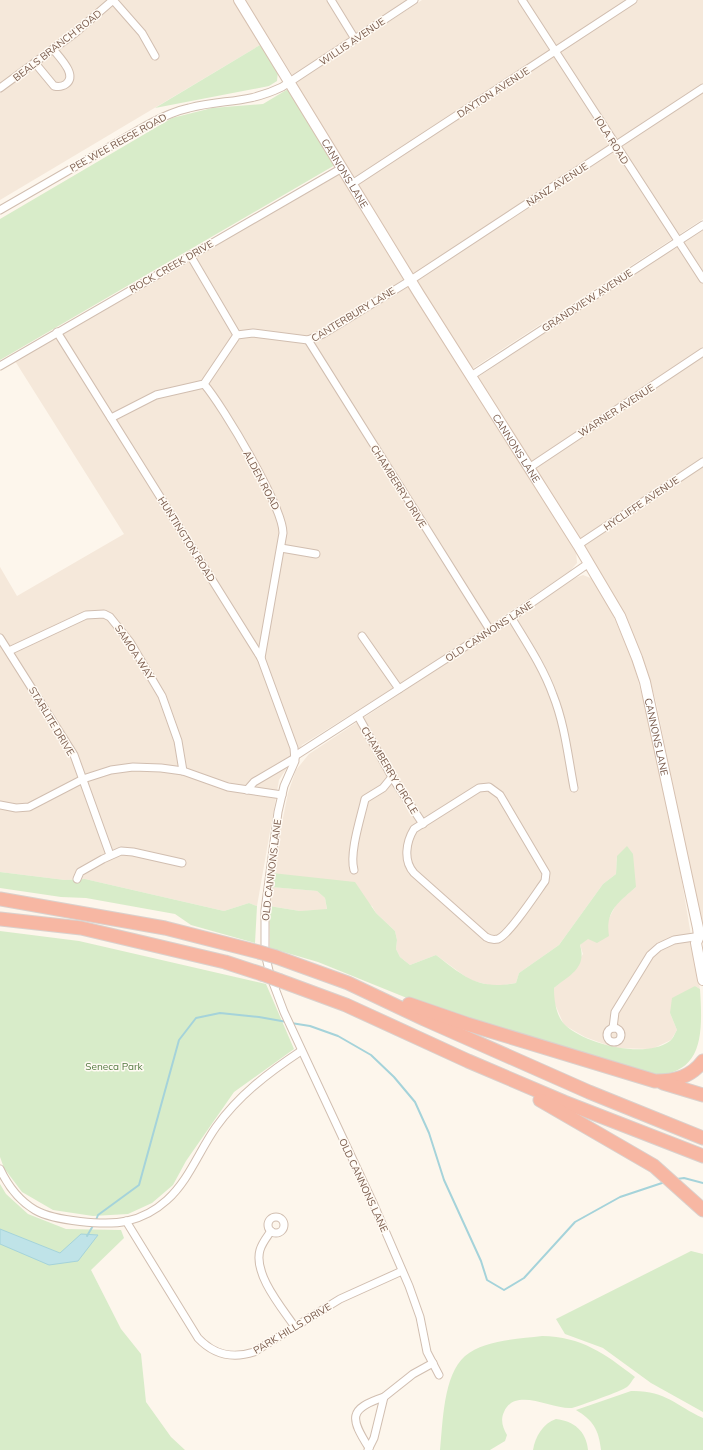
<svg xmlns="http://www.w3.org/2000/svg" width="703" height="1450" font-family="Mulish,sans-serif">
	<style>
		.residential { fill: #f5e8da }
		.green { fill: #d8ecc9 }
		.water { fill: #bfe3e8; stroke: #a5d3da }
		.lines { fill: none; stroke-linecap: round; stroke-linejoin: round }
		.stream { stroke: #a5d3da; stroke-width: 2 }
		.minor-casing { stroke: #d1beb0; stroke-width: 9 }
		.secondary-casing { stroke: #d6c0b0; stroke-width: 12 }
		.motorway-casing { stroke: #dad1cd; stroke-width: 15 }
		.minor { stroke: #fff; stroke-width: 7 }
		.secondary { stroke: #fff; stroke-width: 10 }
		.motorway { stroke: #f7b7a3; stroke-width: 13 }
		.motorway-bridge-casing { stroke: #dad1cd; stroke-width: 15; stroke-linecap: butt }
		.motorway-bridge { stroke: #f7b7a3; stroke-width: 13 }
		.labels { text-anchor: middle; stroke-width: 3; stroke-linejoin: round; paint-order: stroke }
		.street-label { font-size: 10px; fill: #7a5c4d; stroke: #fffaf3 }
		.park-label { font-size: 10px; fill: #537a41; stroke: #fffaf3 }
	</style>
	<rect width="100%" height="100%" fill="#fdf6ec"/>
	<g class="residential">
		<polygon points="0,0 233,0 260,45 0,200"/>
		<polygon points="245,0 409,0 293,76"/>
		<polygon points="422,0 703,0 703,219 472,369 295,83"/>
		<polygon points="338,173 343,173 576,551 577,563 570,571 438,660 302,745 279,780 257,906 249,903 224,911 85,879 65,880 0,872 0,567 17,596 124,534 15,361"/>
		<polygon points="703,229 703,926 699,912 656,702 646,667 627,619 606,582 475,379"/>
		<polygon points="583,575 593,579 605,597 632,659 652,732 680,870 700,989 695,986 670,1013 677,1030 671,1040 652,1049 615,1048 585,1037 564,1025 554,1002 554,988 568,976 583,954 580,945 607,922 617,903 636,887 617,856 616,874 603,884 559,945 519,973 516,983 504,985 489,985 470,980 436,955 410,965 400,957 396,949 397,940 395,931 376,913 372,906 272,873 288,793 296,770 309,754 575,578"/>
		<polygon points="272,887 317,891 325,898 327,910 300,911 269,906"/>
	</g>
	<g class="green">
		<polygon points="260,45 278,71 277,81 269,86 155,108"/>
		<polygon points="288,89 335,165 0,360 0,219 172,118 212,108 263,104"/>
		<path d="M627,846L633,854L636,887C618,903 605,911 609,936L597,943L588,939L580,945C587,968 570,975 554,988C554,1000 556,1016 565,1025C587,1045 646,1059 670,1041C673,1039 675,1033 677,1030L670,1013L672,998L695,986L700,989C703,1035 703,1075 652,1075L439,1011L318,962L270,948L269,906L300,911L327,909L325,898L317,891L271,887L272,873L355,882L376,913L395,931L397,940L396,949L400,957L410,965L436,955C465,977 477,990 516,983L519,973L559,945L603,884L616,874L617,856Z"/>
		<polygon points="0,872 65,880 85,879 224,911 249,903 257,906 255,943 191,925 175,914 86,898 61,897 0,888"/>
		<polygon points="0,931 79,941 266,984 294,1049 234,1092 186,1161 173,1185 152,1203 128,1214 93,1216 53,1210 22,1192 4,1168 0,1157"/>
		<polygon points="0,1184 6,1194 28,1214 66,1229 121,1230 124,1238 91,1270 121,1329 141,1354 146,1402 171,1437 185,1450 0,1450"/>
		<polygon points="691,1251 703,1254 703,1412 651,1383 603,1348 565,1334 556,1319"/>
		<path d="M542,1336C582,1337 604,1353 635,1377C632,1380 630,1385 627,1387C622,1391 579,1406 572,1408C553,1410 515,1386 504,1412C500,1420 503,1428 507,1435L505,1441L490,1450H440C443,1423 443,1375 465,1356C484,1340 518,1339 542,1336Z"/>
		<path d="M631,1391C665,1390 675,1405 703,1418V1450H601C599,1430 593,1420 576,1410Z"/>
		<path d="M556,1419C574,1421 586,1431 588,1450H533C535,1437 543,1423 556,1419Z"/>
	</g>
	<polygon class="water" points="0,1229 60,1253 81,1234 98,1235 78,1261 49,1265 0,1244"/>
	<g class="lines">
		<g class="stream">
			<polyline points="291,1023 310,1026 338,1036 371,1055 394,1077 415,1102 429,1133 444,1180 481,1261 487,1280 504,1290 524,1278 575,1222 620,1197 665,1182"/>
			<polyline points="677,1179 684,1178 703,1183"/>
			<polyline points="96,1220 98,1215 139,1185 179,1040 196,1018 220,1013 259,1017 287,1022"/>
			<polyline points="87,1236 94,1224"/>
		</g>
		<g class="minor-casing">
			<g id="minor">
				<polyline points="331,0 355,39"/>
				<polyline points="522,0 703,279"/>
				<path d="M35,63L54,86C59,87 62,87 66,84C78,75 59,57 53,49"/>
				<polyline points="0,88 75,33 113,0 142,33 155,56"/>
				<polyline points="352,184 633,0"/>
				<path d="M0,210L149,124C162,117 175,111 189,108C224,99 247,104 282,87L414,0"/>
				<polyline points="190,255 237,335"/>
				<polyline points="57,332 261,658 294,748 295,761 284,786 278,812 265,910 265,953 270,975 284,1012 374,1205 409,1286 420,1317 427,1352 439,1375"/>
				<polyline points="308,340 490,630"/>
				<polyline points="0,366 342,168"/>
				<polyline points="471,376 703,225"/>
				<path d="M204,384C223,406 283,507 283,533L261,658"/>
				<polyline points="111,418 156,395 204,384 237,335 253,333 308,340 323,334 411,280 703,88"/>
				<polyline points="529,468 703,352"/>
				<polyline points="578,545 703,462"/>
				<polyline points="281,548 316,554"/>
				<path d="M511,617C526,642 543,667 553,695C565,725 568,757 574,788"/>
				<polyline points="362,636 399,689"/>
				<polyline points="0,638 74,755 110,855"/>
				<polyline points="9,651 86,615 104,614 110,617 130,642 162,696 178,741 183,771"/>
				<polyline points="358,716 392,777 423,824"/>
				<polyline points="295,756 511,617 589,563"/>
				<path d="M489,787L500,795L546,873L545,881C537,892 509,935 498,939C493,940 489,939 486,937L414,873C403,861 406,842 414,829L479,788Z"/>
				<polyline points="247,790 254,782 295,758"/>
				<polyline points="0,805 16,808 29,807 83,779 111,770 133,767 161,768 183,771 228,787 282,795"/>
				<path d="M354,870C349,853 361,817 365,799L383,788L392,777"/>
				<polyline points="77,879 80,872 103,859 121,851 133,852 182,863"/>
				<polyline points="613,1028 615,1012 650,955 659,947 674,940 701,936"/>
				<circle cx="614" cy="1035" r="7"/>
				<path d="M0,1169C8,1186 18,1200 35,1210C54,1221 106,1226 127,1221C141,1218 156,1210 167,1200C189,1180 199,1151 216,1127C239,1095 268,1073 301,1051"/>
				<circle cx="276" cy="1225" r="8"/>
				<path d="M126,1221L198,1338C214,1355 232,1359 254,1352L340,1299L402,1271"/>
				<path d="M271,1231C267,1237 262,1243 260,1250C253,1274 282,1308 295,1327"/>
				<path d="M369,1448C350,1418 348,1409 384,1397"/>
				<polyline points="368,1450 374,1438 384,1397 413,1374 433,1363"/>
			</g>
		</g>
		<g class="secondary-casing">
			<g id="secondary">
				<path id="s1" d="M239,0L419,294L578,545L620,616L637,658L645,682L698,928L699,936L696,943L703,980"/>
			</g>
		</g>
		<g class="motorway-casing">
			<g id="motorway">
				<polyline points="0,899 165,928 259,952"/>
				<polyline points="0,919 81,928 225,962 262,974"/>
				<polyline points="276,957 348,983 424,1019 589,1092 703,1138"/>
				<polyline points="281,981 346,1005 468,1061 564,1102 703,1156"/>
				<path d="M409,1004L467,1024L655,1081C675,1081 691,1077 703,1061"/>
				<polyline points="663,1083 703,1095"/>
				<polyline points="540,1100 654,1166 703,1210"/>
			</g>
		</g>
		<use href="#minor" class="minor"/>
		<use href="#secondary" class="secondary"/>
		<use href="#motorway" class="motorway"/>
		<g class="motorway-bridge-casing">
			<g id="motorway-bridge">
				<polyline points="259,952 276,957"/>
				<polyline points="262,974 281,981"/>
			</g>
		</g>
		<use href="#motorway-bridge" class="motorway-bridge"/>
	</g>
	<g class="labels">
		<g class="street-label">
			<text transform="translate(352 41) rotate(-34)" y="4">WILLIS AVENUE</text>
			<text transform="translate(57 45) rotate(-38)" y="4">BEALS BRANCH ROAD</text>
			<text transform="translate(493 92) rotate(-33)" y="4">DAYTON AVENUE</text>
			<text transform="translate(612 140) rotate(58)" y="4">IOLA ROAD</text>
			<text transform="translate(118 142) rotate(-29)" y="4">PEE WEE REESE ROAD</text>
			<text dy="4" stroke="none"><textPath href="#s1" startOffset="203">CANNONS LANE</textPath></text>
			<text transform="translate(557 184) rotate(-33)" y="4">NANZ AVENUE</text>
			<text transform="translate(171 266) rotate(-30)" y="4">ROCK CREEK DRIVE</text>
			<text transform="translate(587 300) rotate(-33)" y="4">GRANDVIEW AVENUE</text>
			<text transform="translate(353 314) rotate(-31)" y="4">CANTERBURY LANE</text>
			<text transform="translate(616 410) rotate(-33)" y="4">WARNER AVENUE</text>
			<text dy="4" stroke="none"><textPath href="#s1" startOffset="527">CANNONS LANE</textPath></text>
			<text transform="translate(262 480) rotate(62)" y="4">ALDEN ROAD</text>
			<text transform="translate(399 486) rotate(58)" y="4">CHAMBERRY DRIVE</text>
			<text transform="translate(641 503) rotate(-34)" y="4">HYCLIFFE AVENUE</text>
			<text transform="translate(187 539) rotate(58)" y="4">HUNTINGTON ROAD</text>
			<text transform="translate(489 631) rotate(-33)" y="4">OLD CANNONS LANE</text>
			<text transform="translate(135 652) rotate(57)" y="4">SAMOA WAY</text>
			<text transform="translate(52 721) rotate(59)" y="4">STARLITE DRIVE</text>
			<text dy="4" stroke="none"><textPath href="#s1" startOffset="851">CANNONS LANE</textPath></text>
			<text transform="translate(390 770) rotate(59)" y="4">CHAMBERRY CIRCLE</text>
			<text transform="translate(271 870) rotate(-83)" y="4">OLD CANNONS LANE</text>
			<text transform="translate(364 1185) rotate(65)" y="4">OLD CANNONS LANE</text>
			<text transform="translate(292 1328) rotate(-31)" y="4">PARK HILLS DRIVE</text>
		</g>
		<g class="park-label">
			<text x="114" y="1070">Seneca Park</text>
		</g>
	</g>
</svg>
